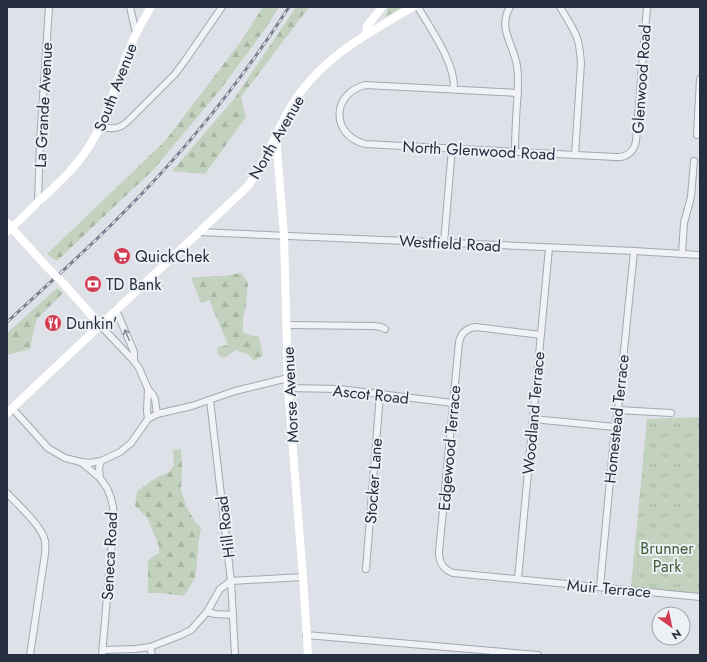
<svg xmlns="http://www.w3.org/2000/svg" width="707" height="662" font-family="Jost,sans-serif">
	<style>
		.forest { fill: url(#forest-firs) }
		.park { fill: url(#park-tufts) }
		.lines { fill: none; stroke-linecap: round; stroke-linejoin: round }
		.street-casing { stroke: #a3a8b2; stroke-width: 8 }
		.street { stroke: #f0f2f6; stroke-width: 6 }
		.secondary { stroke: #fff; stroke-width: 8 }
		.rail-casing { stroke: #778192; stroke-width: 3 }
		.rail { stroke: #edf0f5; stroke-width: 1.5; stroke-dasharray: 4.5; stroke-linecap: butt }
		.secondary-bridge { stroke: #fff; stroke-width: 8 }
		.oneway { stroke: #8b909a }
		.labels { text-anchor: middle; stroke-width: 4; stroke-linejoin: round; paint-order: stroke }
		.street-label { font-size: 16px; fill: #262f3f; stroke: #edf0f5 }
		.poi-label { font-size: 16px; fill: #262f3f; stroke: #edf0f5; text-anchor: start }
		.park-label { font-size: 16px; fill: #3a5b33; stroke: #edf0f5 }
	</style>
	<defs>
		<pattern id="forest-firs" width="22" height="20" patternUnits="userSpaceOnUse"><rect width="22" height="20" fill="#c3d2be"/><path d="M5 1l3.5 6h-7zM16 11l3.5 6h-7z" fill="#a7b5a4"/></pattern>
		<pattern id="park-tufts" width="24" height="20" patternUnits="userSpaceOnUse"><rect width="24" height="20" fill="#c3d2be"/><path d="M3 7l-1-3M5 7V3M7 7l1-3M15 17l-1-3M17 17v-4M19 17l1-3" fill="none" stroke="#a7b5a4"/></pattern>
	</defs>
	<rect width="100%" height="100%" fill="#dee1e8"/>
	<g class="forest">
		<polygon points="263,7 279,7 265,29 220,90 154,169 57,261 47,254 165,141 239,44"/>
		<polygon points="296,7 309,7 241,97 246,117 205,174 172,171 234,99"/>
		<polygon points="390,7 402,7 385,17 388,8"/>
		<path d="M242,273L248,284L246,304L243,320V333L259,337L263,355L254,361L249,355L236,350L224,358L217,354L218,347L228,345L209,300L201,303L191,278C201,276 212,277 223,276C229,275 235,274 242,273Z"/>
		<polygon points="57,288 63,293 37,319 34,328 30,349 7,355 7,333"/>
		<polygon points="181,449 182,468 181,490 186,506 194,520 201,528 198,546 197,563 195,578 184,596 161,593 148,593 148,560 159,553 159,546 147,517 135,506 137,491 154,479 169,472 174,466 173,450"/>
	</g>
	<polygon class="park" points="700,417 700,594 631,587 647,419"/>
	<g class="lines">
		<g class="street-casing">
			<g id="street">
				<polyline points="130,7 136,33"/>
				<path d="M418,7C431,30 455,62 454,89"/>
				<path d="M510,7C497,29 514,44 517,66C519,78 518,90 517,103C516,119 515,135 515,152"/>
				<path d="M560,7C566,17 573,27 577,38C580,45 580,54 581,63L575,155"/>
				<path d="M518,93L365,85C331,94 331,135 365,144L615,157C626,158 634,152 636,141L647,7"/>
				<path d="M101,126C111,130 120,129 128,121L175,74L184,62L222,7"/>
				<polyline points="697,135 700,79"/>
				<polyline points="38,202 40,142 49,7"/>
				<polyline points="199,232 634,251 700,255"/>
				<polyline points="444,243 452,148"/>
				<polyline points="682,254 684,223 691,197 694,161"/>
				<polyline points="116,310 134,352 134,361"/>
				<polyline points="100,325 134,361 139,368 148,389 153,395 155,399 157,414"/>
				<polyline points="287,325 374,326 381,327 385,329"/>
				<path d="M541,335L476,327C466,328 461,333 459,342L439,552C439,563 443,569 453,573L700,597"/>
				<polyline points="288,388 339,389 453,403"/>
				<polyline points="148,389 147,411 148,419"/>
				<polyline points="210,400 231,581 235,655"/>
				<polyline points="12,408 48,448 65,458 81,462 100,478 107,488 111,498 113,507 114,517 102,655"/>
				<polyline points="618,410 671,413"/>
				<polyline points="533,419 615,427"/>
				<polyline points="81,462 90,463 101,461 120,452 131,443 148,419 157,414 192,406 235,391 288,378"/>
				<polyline points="100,478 99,468 101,461"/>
				<path d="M7,493C18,505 42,526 45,541C46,545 45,550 45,554L30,655"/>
				<polyline points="366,569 380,394"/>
				<polyline points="518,579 549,248"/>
				<polyline points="600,587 615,427 618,410 634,251"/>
				<polyline points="207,612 215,614 233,615"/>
				<polyline points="306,635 538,655"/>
				<polyline points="150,647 152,655"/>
				<polyline points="103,650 135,649 150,647 181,635 191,630 207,612 220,589 231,581 303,577"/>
			</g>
		</g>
		<use href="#street" class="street"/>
		<g class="secondary">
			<polyline points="366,35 367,26 382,7"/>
			<polyline points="276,136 284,236 288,388 303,577 308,655"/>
			<polyline points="7,223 46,266"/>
			<path d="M7,232C18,222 28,212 38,202C59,183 80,164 94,138C110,110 117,78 130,47C136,33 143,20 151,7"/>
			<polyline points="64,284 100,325"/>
			<path d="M7,413L248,186C254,177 259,169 264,160C273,143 280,125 290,108C319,59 366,34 413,7"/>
		</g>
		<g class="rail-casing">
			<path id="rail" d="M7,322C46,286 87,250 124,212C186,150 241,81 289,7"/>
		</g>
		<use href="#rail" class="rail"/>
		<polyline class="secondary-bridge" points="46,266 64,284"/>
	</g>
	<defs><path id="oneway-shaft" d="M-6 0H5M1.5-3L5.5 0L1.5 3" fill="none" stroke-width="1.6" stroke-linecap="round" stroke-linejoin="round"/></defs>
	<use class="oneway" href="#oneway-shaft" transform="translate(127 335) rotate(-113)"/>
	<defs>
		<g id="supermarket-disc" transform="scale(0.9)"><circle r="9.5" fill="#d23d52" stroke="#edf0f5"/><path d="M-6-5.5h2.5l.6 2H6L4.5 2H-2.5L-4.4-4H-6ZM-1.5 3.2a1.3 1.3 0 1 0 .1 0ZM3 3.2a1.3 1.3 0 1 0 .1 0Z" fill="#fff"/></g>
		<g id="bank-disc" transform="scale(0.9)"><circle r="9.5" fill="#d23d52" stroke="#edf0f5"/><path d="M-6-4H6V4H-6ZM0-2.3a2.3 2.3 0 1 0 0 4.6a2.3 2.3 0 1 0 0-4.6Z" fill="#fff"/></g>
		<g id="restaurant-disc" transform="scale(0.9)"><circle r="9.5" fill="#d23d52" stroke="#edf0f5"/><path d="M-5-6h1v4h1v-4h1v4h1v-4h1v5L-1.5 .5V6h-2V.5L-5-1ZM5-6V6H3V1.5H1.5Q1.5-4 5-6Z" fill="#fff"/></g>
	</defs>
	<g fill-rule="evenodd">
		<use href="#supermarket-disc" x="122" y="256"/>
		<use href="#bank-disc" x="93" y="284"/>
		<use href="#restaurant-disc" x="53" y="323"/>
	</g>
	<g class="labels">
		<g class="street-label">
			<text transform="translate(641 79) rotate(-86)" y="6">Glenwood Road</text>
			<text transform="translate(115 87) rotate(-69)" y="6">South Avenue</text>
			<text transform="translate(43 105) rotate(-87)" y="6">La Grande Avenue</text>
			<text transform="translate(276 137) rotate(-60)" y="6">North Avenue</text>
			<text transform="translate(479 150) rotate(3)" y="6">North Glenwood Road</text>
			<text transform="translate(450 243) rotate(3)" y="6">Westfield Road</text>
			<text transform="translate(371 394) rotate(6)" y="6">Ascot Road</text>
			<text transform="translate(290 395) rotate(-93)" y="6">Morse Avenue</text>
			<text transform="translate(533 413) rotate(-85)" y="6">Woodland Terrace</text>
			<text transform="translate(616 419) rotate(-84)" y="6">Homestead Terrace</text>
			<text transform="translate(449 448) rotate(-85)" y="6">Edgewood Terrace</text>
			<text transform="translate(373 481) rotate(-86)" y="6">Stocker Lane</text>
			<text transform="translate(225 527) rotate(-97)" y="6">Hill Road</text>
			<text transform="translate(109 556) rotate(-87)" y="6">Seneca Road</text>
			<text transform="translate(609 588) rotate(5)" y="6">Muir Terrace</text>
		</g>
		<g class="poi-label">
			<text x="135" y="262">QuickChek</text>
			<text x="106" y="290">TD Bank</text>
			<text x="66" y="329">Dunkin'</text>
		</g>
		<g class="park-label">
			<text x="667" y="554">Brunner<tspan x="667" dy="18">Park</tspan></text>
		</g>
	</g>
	<rect width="707" height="662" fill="none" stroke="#262f3f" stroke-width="16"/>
	<g transform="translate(671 626) rotate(147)"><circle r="19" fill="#edf0f5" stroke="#9da3ac"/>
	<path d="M0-3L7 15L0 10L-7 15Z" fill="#d23d52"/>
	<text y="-6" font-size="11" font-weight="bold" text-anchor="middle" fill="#262f3f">N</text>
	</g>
</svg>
